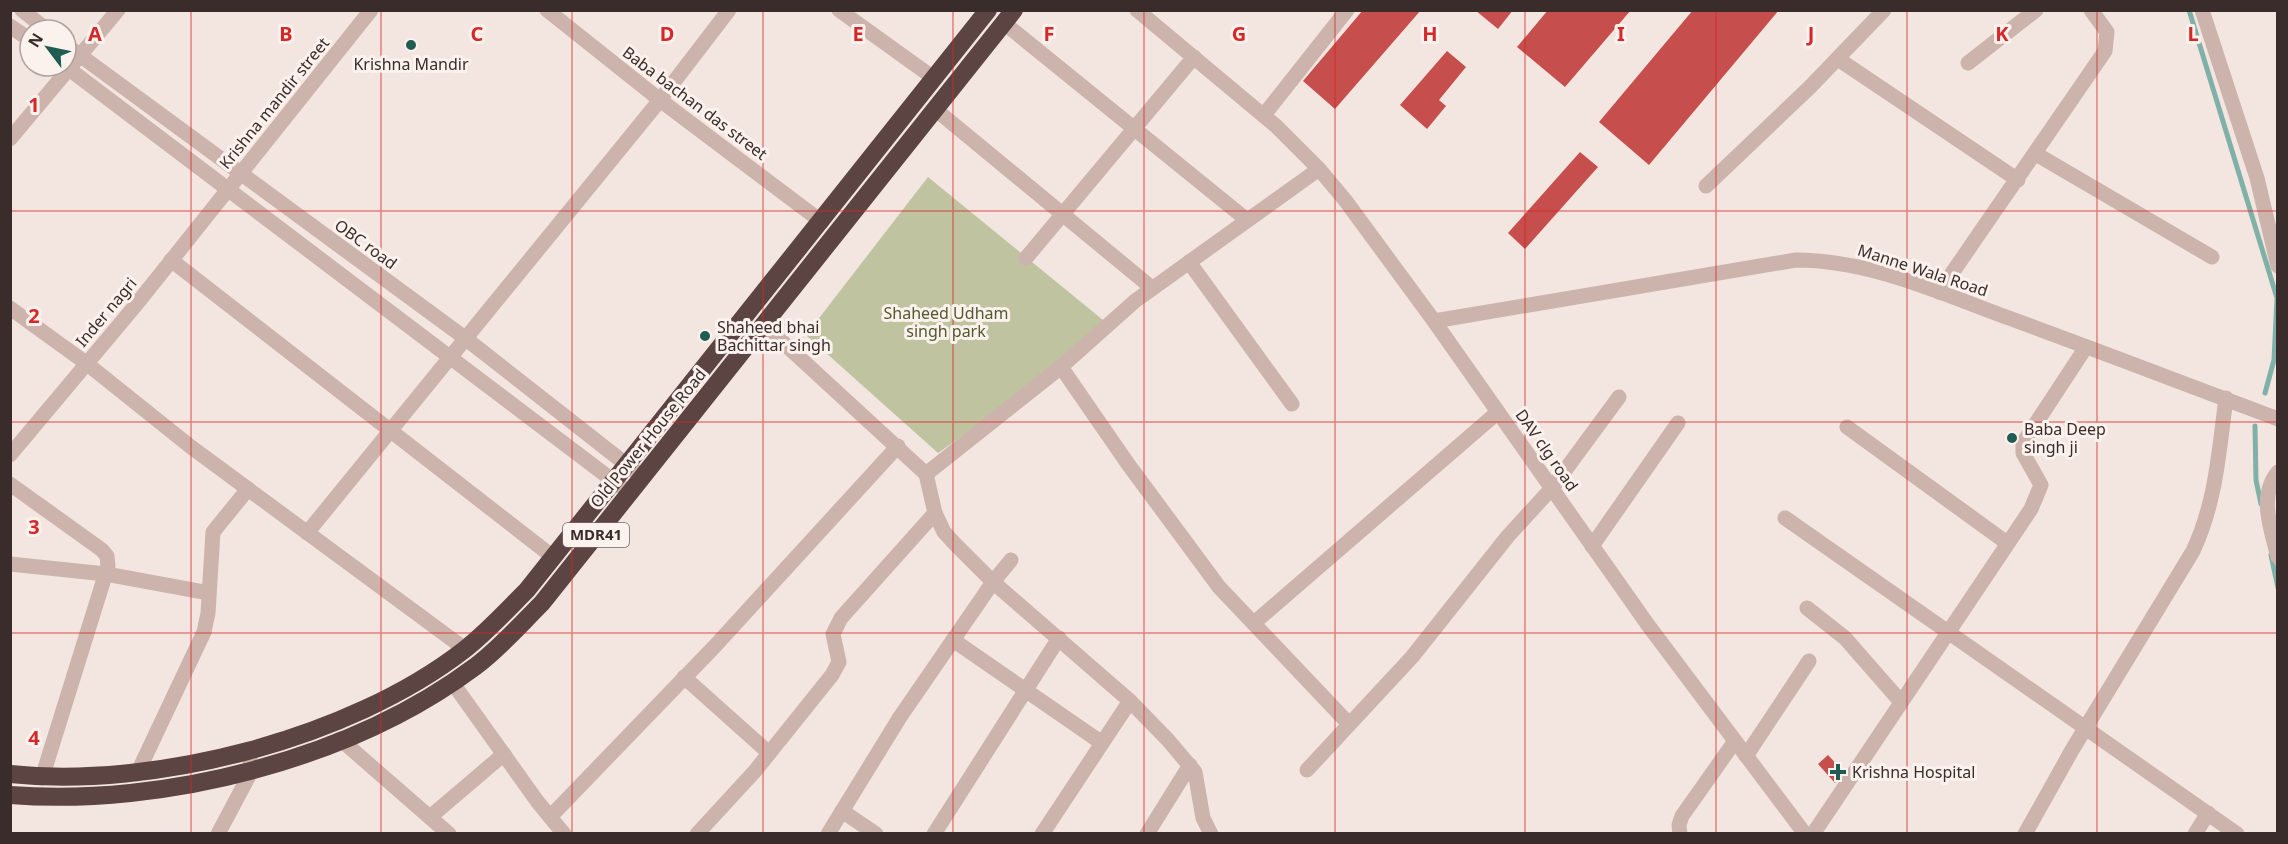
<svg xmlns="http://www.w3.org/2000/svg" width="2288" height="844" font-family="'Noto Sans',sans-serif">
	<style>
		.green { fill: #bfc3a0 }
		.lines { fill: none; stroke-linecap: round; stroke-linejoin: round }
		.stream { stroke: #7fb1a8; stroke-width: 5 }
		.building { fill: #c64e4c }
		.minor { stroke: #ccb3ac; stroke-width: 15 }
		.highway { stroke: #5b4442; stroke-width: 18 }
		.grid { fill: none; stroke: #d62828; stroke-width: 1.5; stroke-opacity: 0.55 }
		.poi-dot { fill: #1f5c53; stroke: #fbf1ed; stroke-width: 2 }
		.labels { text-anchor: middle; stroke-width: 6; stroke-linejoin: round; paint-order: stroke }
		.shield { fill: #fbf1ed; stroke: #746765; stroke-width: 1.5 }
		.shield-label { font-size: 15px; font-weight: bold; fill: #3a2c2b }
		.poi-label { font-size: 16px; fill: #3a2c2b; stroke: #fbf1ed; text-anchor: start }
		.street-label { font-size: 16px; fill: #3a2c2b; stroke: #fbf1ed }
		.park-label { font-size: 16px; fill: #53592e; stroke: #fbf1ed }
		.grid-label { font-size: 20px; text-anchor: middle; font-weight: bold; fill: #d62828; stroke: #fbf1ed; stroke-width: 6; stroke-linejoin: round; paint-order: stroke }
	</style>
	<rect width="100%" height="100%" fill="#f3e6e0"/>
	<polygon class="green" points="928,177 1114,329 938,453 806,335"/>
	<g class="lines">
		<g class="stream">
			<polyline points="2189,10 2277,298 2274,360 2265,393"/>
			<polyline points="2255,426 2256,480 2261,504"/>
			<polyline points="2271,555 2278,588"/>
		</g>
	</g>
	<g class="building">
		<polygon points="1363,10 1421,10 1335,109 1303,81"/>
		<polygon points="1475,10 1513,10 1498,29"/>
		<polygon points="1548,10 1631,10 1565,87 1517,47"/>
		<polygon points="1693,10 1779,10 1649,165 1599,122"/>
		<polygon points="1447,51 1466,67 1439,100 1446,106 1427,129 1400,105"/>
		<polygon points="1580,152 1598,167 1525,249 1508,233"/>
		<polygon points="1828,755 1843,771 1835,783 1818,764"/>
	</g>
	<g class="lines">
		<g class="minor">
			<polyline points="22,10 47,30"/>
			<polyline points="547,10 660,100 822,222"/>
			<polyline points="839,10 935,79"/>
			<polyline points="1137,10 1276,126 1319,169 1345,200 1434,321 1648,625 1805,834"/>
			<polyline points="2202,10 2257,178 2278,266"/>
			<polyline points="1004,23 1247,220"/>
			<polyline points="10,26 30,40"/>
			<polyline points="66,45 465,338 641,476"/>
			<polyline points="1838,59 2018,180"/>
			<polyline points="1968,63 2036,10"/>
			<polyline points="65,66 628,492"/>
			<polyline points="935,109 1152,288"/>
			<polyline points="1264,115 1347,10"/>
			<polyline points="10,139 118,10"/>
			<polyline points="2036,154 2212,257"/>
			<polyline points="1706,186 1810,87 1884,10"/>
			<polyline points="1026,258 1194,57"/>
			<polyline points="171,260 553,557"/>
			<polyline points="1189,262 1292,404"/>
			<polyline points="1939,292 2105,51 2107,32 2091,10"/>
			<polyline points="10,308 86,363 191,447 465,649"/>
			<path d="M1434,321L1796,260C1870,260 1940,293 2009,318C2099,351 2188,385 2278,419"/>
			<polyline points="764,325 926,474 935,513 944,532 955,544 993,582 1130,701 1168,740 1195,772 1203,818 1211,834"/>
			<polyline points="1061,367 1128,464 1219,587 1349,724"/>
			<polyline points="1847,427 2007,543"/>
			<polyline points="10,455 135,306 371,10"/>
			<path d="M2278,472C2258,496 2271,529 2278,557"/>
			<polyline points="926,474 1061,367 1135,301 1319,169"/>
			<polyline points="10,484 102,550 107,556 108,566 42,778"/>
			<polyline points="1785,518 2237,834"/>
			<polyline points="307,533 660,100 729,10"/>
			<polyline points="1592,546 1678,423"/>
			<polyline points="10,564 106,574 209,593"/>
			<polyline points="1807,608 1845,638 1901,702"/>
			<polyline points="1254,623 1498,412"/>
			<polyline points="953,640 1102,743"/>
			<polyline points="684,677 769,753"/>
			<polyline points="452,682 537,801 564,834"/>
			<polyline points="340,739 449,834"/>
			<polyline points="1746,756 1809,661"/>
			<polyline points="1307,770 1412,657 1508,536 1552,488 1619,397"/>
			<polyline points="137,774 204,632 208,613 213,532 248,489"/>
			<polyline points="842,811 876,834"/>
			<polyline points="430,817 504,754"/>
			<polyline points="550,817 715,646 898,446"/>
			<polyline points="218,834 252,770 248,750"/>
			<polyline points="697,834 755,771 832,675 839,662 833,634 841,618 935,513"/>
			<polyline points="828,834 900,717 993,582 1011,560"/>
			<polyline points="934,834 1059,638"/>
			<polyline points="1042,834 1130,701"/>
			<polyline points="1147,834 1190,765"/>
			<polyline points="1680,834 1679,825 1682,816 1735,741"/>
			<polyline points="1813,834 2031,509 2041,485 2023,453 2023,443 2086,347"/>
			<path d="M2025,834L2072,750L2193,551C2216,502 2219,451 2226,398"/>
			<polyline points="2195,834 2208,813"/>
		</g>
		<g class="highway">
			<path d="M10,774C154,789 349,739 464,650C487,632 507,610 527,590L988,10"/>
			<path d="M10,795C164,807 352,759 476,666C500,648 521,624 542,603L1014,10"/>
		</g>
	</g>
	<path class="grid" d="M191,10V834M381,10V834M572,10V834M763,10V834M953,10V834M1144,10V834M1335,10V834M1525,10V834M1716,10V834M1907,10V834M2097,10V834M10,211H2278M10,422H2278M10,633H2278"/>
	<g class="poi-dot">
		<circle cx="411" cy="45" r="6"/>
		<circle cx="705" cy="336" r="6"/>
		<circle cx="2012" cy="438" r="6"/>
		<path d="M1835 763h6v6h6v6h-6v6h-6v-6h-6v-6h6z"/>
	</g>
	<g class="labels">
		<rect class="shield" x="563" y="523" width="66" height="24" rx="4.5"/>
		<g class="shield-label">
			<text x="596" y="540">MDR41</text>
		</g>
		<g class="poi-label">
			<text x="411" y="70" text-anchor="middle">Krishna Mandir</text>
			<text x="717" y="333">Shaheed bhai<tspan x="717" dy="18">Bachittar singh</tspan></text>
			<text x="2024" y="435">Baba Deep<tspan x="2024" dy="18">singh ji</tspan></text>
			<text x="1852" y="778">Krishna Hospital</text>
		</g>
		<g class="street-label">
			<text transform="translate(274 103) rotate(-51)" y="6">Krishna mandir street</text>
			<text transform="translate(695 103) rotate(37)" y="6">Baba bachan das street</text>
			<text transform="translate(366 244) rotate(36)" y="6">OBC road</text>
			<text transform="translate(1923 270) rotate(18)" y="6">Manne Wala Road</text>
			<text transform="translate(106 312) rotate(-50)" y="6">Inder nagri</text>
			<text transform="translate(648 438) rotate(-51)" y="6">Old Power House Road</text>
			<text transform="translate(1547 450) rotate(55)" y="6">DAV clg road</text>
		</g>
		<g class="park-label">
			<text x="946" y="319">Shaheed Udham<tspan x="946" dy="18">singh park</tspan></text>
		</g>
	</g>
	<g class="grid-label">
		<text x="95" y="41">A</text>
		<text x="286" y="41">B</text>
		<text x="477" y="41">C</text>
		<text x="667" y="41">D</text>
		<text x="858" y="41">E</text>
		<text x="1049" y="41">F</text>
		<text x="1239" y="41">G</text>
		<text x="1430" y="41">H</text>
		<text x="1621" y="41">I</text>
		<text x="1811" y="41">J</text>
		<text x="2002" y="41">K</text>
		<text x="2193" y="41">L</text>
		<text x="34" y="112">1</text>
		<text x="34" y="323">2</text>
		<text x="34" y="534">3</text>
		<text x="34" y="745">4</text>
	</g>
	<rect width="2288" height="844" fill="none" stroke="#3a2c2b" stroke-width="24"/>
	<g transform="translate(48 48) rotate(302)"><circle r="28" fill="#fbf1ed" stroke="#aea29f" stroke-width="1.5"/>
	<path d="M0-4.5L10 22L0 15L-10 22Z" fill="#1f5c53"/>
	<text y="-9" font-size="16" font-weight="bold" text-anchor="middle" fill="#3a2c2b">N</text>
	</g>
</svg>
